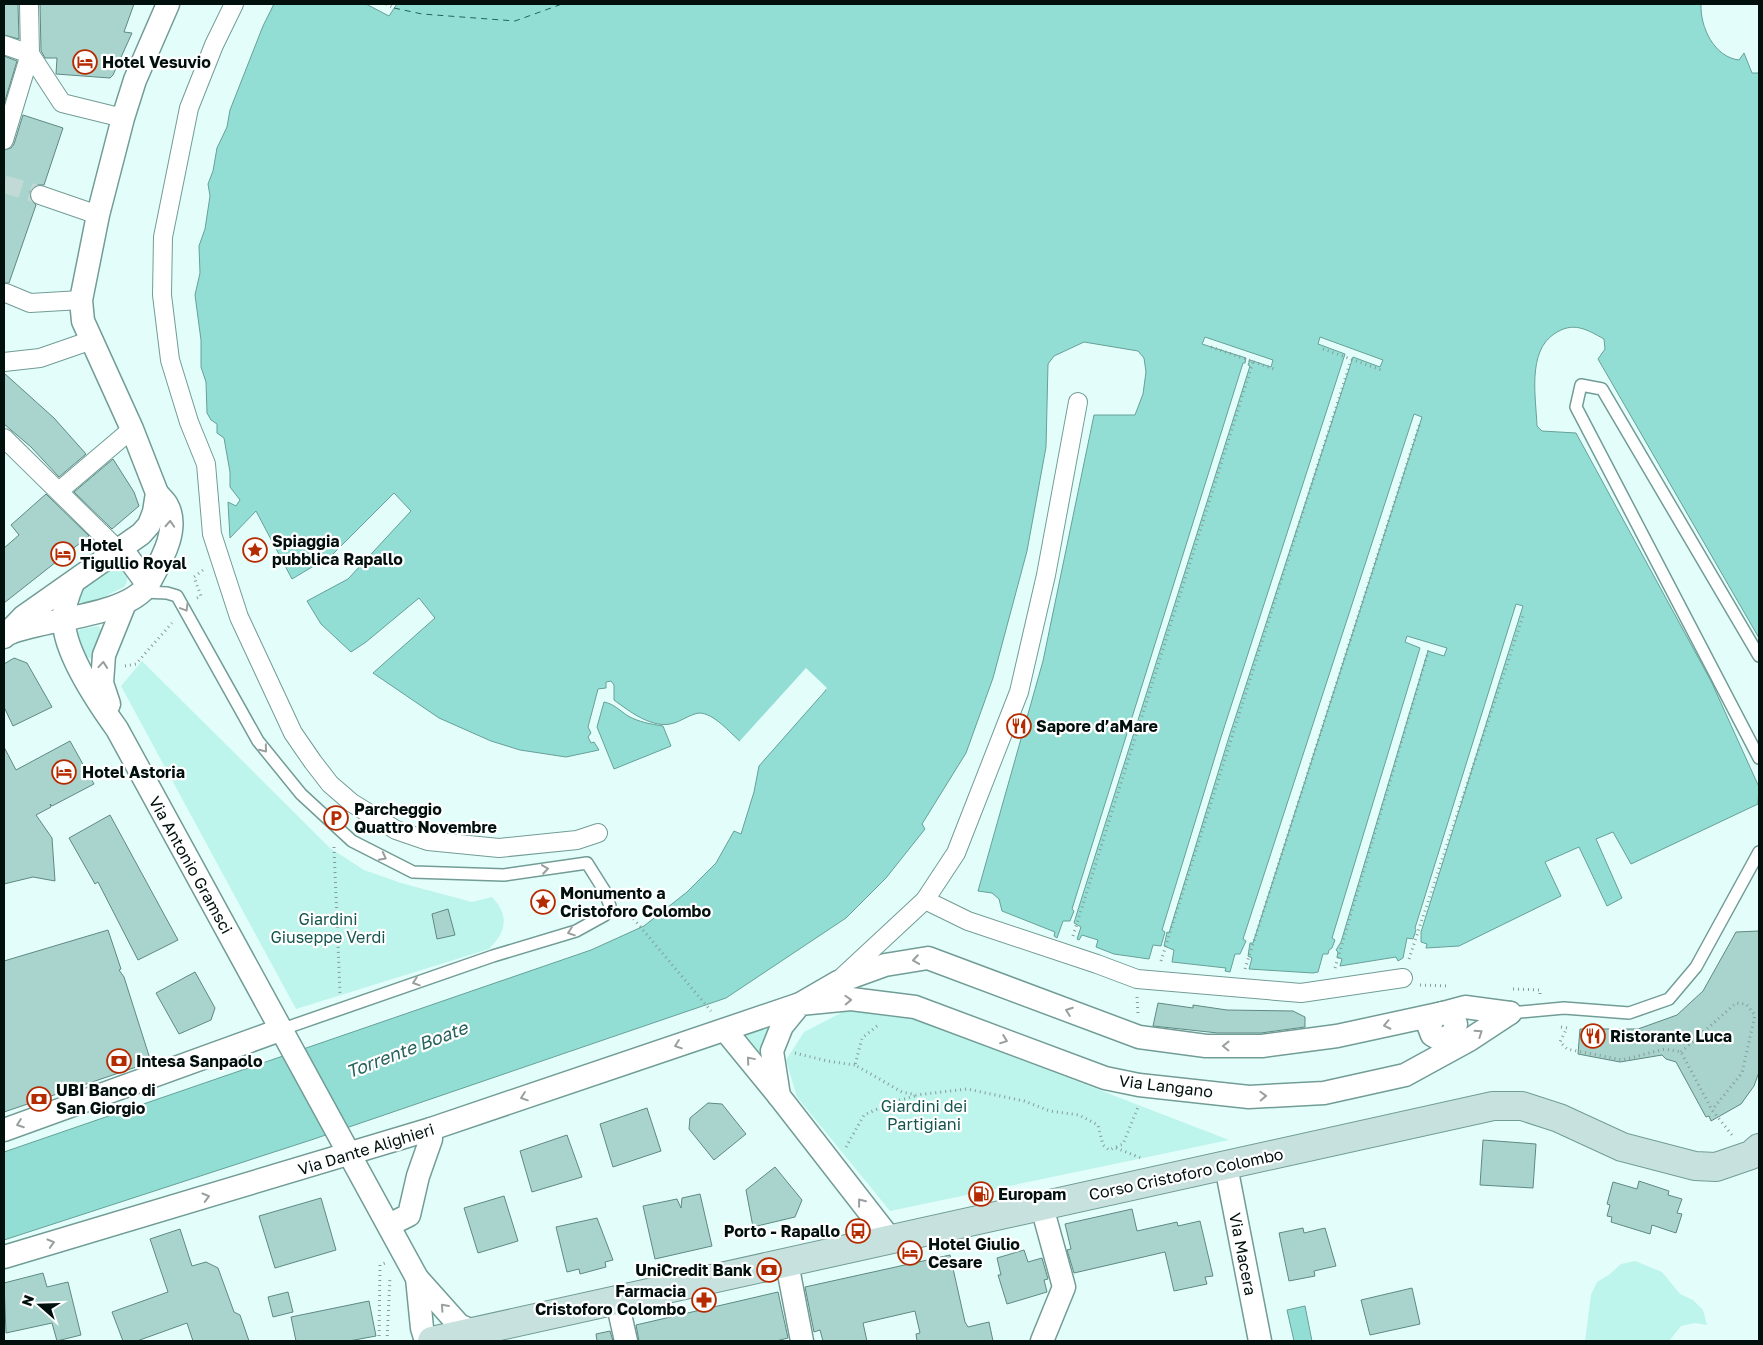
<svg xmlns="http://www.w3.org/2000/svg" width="1763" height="1345" font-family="'Golos Text',sans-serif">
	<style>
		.green { fill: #bdf4ec }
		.water { fill: #92ded4; stroke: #66a098 }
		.pier { fill: #e3fefa }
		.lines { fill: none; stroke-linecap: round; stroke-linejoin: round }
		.ferry { stroke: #25635c; stroke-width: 1; stroke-dasharray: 6 5; stroke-linecap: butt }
		.building { fill: #a8d4cd; stroke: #5f8983 }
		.pedestrian-tunnel { stroke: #c1dad6; stroke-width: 18; stroke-dasharray: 18 9; stroke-linecap: butt }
		.service-casing { stroke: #729c96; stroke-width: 14 }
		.pedestrian-casing { stroke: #729c96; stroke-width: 20 }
		.minor-casing { stroke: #729c96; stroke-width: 25 }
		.secondary-casing { stroke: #729c96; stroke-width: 30 }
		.path { stroke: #879c99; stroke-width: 3; stroke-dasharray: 1 4; stroke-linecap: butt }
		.service { stroke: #fff; stroke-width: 11 }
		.pedestrian { stroke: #fff; stroke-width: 18 }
		.minor { stroke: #fff; stroke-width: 22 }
		.secondary { stroke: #c7e1de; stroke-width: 28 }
		.oneway { stroke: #999f9e }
		.labels { text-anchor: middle; stroke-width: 4.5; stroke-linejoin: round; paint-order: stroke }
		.poi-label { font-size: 16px; font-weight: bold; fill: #010f0d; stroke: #fff; text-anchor: start }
		.street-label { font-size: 16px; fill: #010f0d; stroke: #fff }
		.park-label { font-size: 16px; fill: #15564f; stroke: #fff }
		.water-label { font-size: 18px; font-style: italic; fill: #25635c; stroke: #fff }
	</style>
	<rect width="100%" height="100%" fill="#e3fefa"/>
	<g class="green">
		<path d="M117,566C126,569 131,578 124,587L91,603H82L76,599C80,586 104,568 117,566Z"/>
		<polygon points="98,626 103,632 92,659 86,657 77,632 81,629"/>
		<path d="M142,661L330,848L364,870L401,883L472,902L492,897C510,916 506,932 489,949L296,1009L121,686Z"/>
		<polygon points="866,1000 1229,1140 890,1211 797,1097 786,1060 804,1032"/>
		<polygon points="775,1019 767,1036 761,1060 739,1035"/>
		<polygon points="1635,1261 1662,1272 1680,1294 1693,1300 1703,1310 1707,1325 1695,1323 1681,1326 1669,1341 1585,1341 1591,1295 1597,1282 1610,1274 1621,1264"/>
	</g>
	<g class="water">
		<path d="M274,4H366L389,16L397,4H1701C1700,27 1714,57 1739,60L1744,53L1752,73H1759V638L1598,359L1605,349L1604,339C1586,329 1573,321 1554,334C1527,352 1536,398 1537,426L1542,431L1576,433L1711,681L1759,787L1758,804L1631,864L1613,832L1596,839L1622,898L1607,906L1579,847L1545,862L1561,896L1459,946L1426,948L1427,944L1421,942V932L1523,606L1516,604L1415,928L1416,930L1413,939L1407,938L1403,958L1398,961L1396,957L1340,966L1342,959L1337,957L1338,952L1336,950L1341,942L1428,651L1444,656L1447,648L1407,636L1405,642L1420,648L1332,938L1335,940L1332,948L1329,950L1328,954H1323L1318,972L1313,973L1249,969L1252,958L1248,956L1250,943H1253L1422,417L1414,414L1243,939L1246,941L1240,954H1235L1230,972L1225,971L1226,968L1172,962L1174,950L1164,946L1167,932L1169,933L1229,737L1353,357L1380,367L1383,360L1320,337L1318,344L1345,354L1222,734L1162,930L1165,932L1161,946L1153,945L1149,959L1114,954L1096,947L1098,940L1082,935L1079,940L1077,939L1081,927L1074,923L1077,913L1250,366L1248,365L1250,360L1271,367L1273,360L1205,337L1202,344L1246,358L1245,363H1243L1072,909L1074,911L1070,921H1063L1057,938L1054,936L1055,932L1002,911L999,899L992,893L978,891L1043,661L1094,415H1135L1143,394L1146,372L1144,358L1138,351L1084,342L1054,356L1048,364L1046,447L1027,551L993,678L966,753L922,824L925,829L886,878L846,918L726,998L314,1139L4,1240V1152L591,950L644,926L687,892L716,863L734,831L741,834L754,792L759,766L826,690L806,670L741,742C730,733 714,713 699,713C691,714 681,721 674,723C653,730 629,711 614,700V685L611,681L606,682V688L598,689L588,727L591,733L588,737L591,743L594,742L599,750L566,757L520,750L491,741L439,718L373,673L435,618L419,598L366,642L351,652L321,624L307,601L348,579L411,511L394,493L332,555L292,579L256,511L230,538L228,502L236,506L240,500L230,487V472L224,438L217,433V424L211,420L207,413L206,382L201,367V340L195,295L200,273L199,246L205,229L210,196L208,184L213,171L217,148L227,127L230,110L263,26Z"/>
		<path d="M604,702C614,704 619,710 628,716C639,722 650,724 663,726L671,746L614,769L597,727Z"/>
		<polygon points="1305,1306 1312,1341 1294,1341 1287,1310"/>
	</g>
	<polygon class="pier" points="806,668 827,688 758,764 823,690 806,673 742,743 738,743"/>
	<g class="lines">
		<polyline class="ferry" points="394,8 422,14 515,21 562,4"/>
	</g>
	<g class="building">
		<polygon points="4,4 18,4 19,39 4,35"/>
		<polygon points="40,4 134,4 124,32 132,33 113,75 110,78 56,74 57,58 45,58 41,51"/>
		<polygon points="4,56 17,61 4,104"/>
		<polygon points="23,115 63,128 44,185 38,185 30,191 30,197 36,205 9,283 4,283 4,150 11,148 14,144"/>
		<polygon points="4,373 54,418 86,454 59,477 31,447 4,424"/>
		<polygon points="113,459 134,492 139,506 112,529 74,492"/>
		<polygon points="46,494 89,536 4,603 4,548 19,535 11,525"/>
		<polygon points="14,658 27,663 52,707 13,726 4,707 4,664"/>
		<polygon points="70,741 94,784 52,806 50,804 51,807 36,815 52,838 55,881 33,877 4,884 4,747 16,770"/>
		<polygon points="110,815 178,940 138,960 98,882 95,884 69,838"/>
		<polygon points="448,909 455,935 437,939 432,914"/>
		<polygon points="108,930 121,969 119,970 124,977 151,1062 4,1112 4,961"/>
		<polygon points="1759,931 1759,1072 1754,1086 1741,1104 1711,1121 1709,1116 1706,1117 1676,1062 1666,1059 1662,1055 1620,1062 1578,1054 1580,1029 1638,1029 1677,1015 1703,991 1736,932"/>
		<polygon points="195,972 215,1008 211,1020 179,1034 156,993"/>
		<polygon points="1158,1003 1193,1008 1193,1005 1227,1010 1293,1011 1305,1017 1305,1027 1261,1033 1218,1033 1153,1026"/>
		<polygon points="708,1103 722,1104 746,1134 714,1160 689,1129 690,1118"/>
		<polygon points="647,1108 661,1151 613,1167 600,1124"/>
		<polygon points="567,1135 582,1177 532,1192 520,1151"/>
		<polygon points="1483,1140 1536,1144 1533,1188 1480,1185"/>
		<polygon points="775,1167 802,1200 795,1217 753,1227 746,1190"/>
		<polygon points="1639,1181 1669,1191 1668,1195 1682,1199 1677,1213 1682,1214 1676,1233 1652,1225 1650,1234 1611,1222 1612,1217 1607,1216 1610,1205 1607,1204 1613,1182 1637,1189"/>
		<polygon points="700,1194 712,1246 655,1259 643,1206 677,1199 681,1208 682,1198"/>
		<polygon points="504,1196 518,1241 478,1253 464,1208"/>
		<polygon points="321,1198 336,1250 275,1268 259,1216"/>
		<polygon points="1132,1209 1137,1231 1177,1222 1178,1226 1200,1221 1213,1276 1205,1277 1207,1284 1174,1291 1165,1252 1074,1273 1067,1250 1071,1249 1065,1224"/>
		<polygon points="597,1218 613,1260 605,1262 606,1267 580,1274 579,1269 567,1272 556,1227"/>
		<polygon points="1303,1228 1304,1233 1325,1228 1336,1266 1314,1271 1315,1276 1289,1281 1279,1233"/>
		<polygon points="180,1229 192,1266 206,1262 218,1268 234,1312 240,1315 249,1341 193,1341 187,1323 137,1341 123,1341 112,1312 168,1292 150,1239"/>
		<polygon points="1024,1250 1028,1262 1042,1258 1048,1279 1044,1280 1047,1292 1007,1304 998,1275 1001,1275 997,1258"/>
		<polygon points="950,1255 965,1322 968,1327 989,1322 993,1341 917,1341 916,1334 920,1333 915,1311 863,1323 867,1341 823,1341 820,1330 814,1332 805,1287"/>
		<polygon points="43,1273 47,1287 68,1282 81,1335 57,1341 52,1323 6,1333 4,1283"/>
		<polygon points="1412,1288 1420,1324 1370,1335 1361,1300"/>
		<polygon points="288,1292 293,1312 273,1317 268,1297"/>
		<polygon points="778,1292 788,1338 776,1341 639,1341 636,1325"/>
		<polygon points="369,1301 376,1336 349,1341 296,1341 291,1317"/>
		<polygon points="610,1331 613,1341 597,1341 596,1334"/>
	</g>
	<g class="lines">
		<polyline class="pedestrian-tunnel" points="4,184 40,195"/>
		<g class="service-casing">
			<g id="service">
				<polyline points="143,592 167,593 177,596 258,741 301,794 352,841 413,872 504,875 587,863 604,890 610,906 605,915 576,931 493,956 280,1030"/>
				<polyline points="1759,656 1602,389 1581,385 1576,407 1759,758"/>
				<polyline points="1510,1013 1564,1008 1629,1013 1669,999 1696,967 1759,852"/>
			</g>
		</g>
		<g class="pedestrian-casing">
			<g id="pedestrian">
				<polyline points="234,4 214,45 189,108 163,237 162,295 170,360 189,422 206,464 212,534 239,617 293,733 313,762 330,784 352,803 396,830 428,841 499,848 577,840 598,833"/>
				<polyline points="4,45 30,54 62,103 123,118"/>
				<polyline points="4,140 30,54 29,4"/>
				<polyline points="40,195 98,215"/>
				<polyline points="6,293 30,303 81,300"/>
				<polyline points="4,362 40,358 92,340"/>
				<polyline points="4,438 118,550"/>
				<polyline points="59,491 132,429"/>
				<polyline points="925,900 968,921 1097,964 1137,979 1301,993 1403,978"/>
				<polyline points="840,979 925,900 956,853 1019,692 1046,575 1078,402"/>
			</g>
		</g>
		<g class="minor-casing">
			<g id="minor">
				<path d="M73,583C68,595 63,608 64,621C64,652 99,704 117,729L417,1278L459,1325L474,1332"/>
				<path d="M148,585C159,564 181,530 167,505C165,501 160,497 157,493"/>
				<path d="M10,633C46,618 125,617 148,585L121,548"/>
				<polyline points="4,637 23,617 141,534 149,525 154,512 157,493 132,429 83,321 81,300 98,215 123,118 135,80 168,4"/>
				<polyline points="109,704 102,683 104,655 125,603"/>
				<polyline points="1439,1014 1465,1007 1510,1013"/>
				<polyline points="725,1030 779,1096 891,1240"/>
				<polyline points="779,1096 772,1051 782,1026 800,1004 851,999 915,1007 1105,1078 1139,1085 1249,1097 1324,1093 1405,1075 1469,1040 1510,1013"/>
				<polyline points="4,1130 280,1030"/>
				<polyline points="1226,1166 1260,1341"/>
				<polyline points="389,1225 409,1215 418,1176 431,1139 431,1129"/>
				<polyline points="4,1257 431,1129 800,1004 838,982 885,965 928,958 1139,1037 1206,1046 1262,1046 1337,1036 1443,1013 1452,1016 1456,1024 1452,1036 1439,1039 1432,1035 1429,1027 1435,1015"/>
				<polyline points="787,1263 802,1341"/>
				<polyline points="417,1278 422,1328 426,1341"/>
				<polyline points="617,1301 626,1341"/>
				<polyline points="1042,1341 1064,1287 1042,1207"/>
			</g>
		</g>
		<g class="secondary-casing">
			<polyline id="secondary" points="432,1341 1493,1106 1522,1106 1559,1118 1622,1147 1695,1166 1716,1167 1751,1155 1759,1148"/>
		</g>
		<g class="path">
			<polyline points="386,4 394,8"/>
			<polyline points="1211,347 1274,369"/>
			<polyline points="1323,349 1384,371"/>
			<polyline points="197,598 201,596 194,577 203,570"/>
			<polyline points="125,666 136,664 172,623"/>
			<polyline points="334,847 340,993"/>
			<polyline points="627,911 711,1011"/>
			<polyline points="1073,936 1253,362"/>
			<polyline points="1409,959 1523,616"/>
			<polyline points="1161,961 1351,360"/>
			<polyline points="1335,968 1429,649"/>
			<polyline points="1245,969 1420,423"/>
			<polyline points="1420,985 1449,986"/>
			<polyline points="1513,989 1540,990 1540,994"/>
			<polyline points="1137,997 1138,1014"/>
			<polyline points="877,1026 862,1038 855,1065 902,1092 916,1095 967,1089 1024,1101 1050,1111 1079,1115 1098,1125 1103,1145 1109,1150 1123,1144 1138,1107"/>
			<polyline points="1561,1027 1567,1028 1560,1042 1567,1049 1622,1060 1665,1049 1681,1052 1712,1110 1732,1135"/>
			<polyline points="1681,1052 1736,1003 1746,1004 1755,1015 1742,1073 1712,1110"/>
			<polyline points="795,1053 827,1061 855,1065"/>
			<polyline points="846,1147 864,1115 893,1102 915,1096"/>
			<polyline points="1116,1148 1141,1158"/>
			<polyline points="379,1341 380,1265 385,1263"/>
			<polyline points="387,1341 390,1277"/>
		</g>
		<use href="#service" class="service"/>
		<use href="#pedestrian" class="pedestrian"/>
		<use href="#minor" class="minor"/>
		<use href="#secondary" class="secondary"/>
	</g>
	<defs><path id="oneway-chevron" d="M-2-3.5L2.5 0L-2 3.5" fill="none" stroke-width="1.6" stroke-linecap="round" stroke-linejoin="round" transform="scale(1.25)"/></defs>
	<g class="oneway">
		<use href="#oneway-chevron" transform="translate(170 524) rotate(-87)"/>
		<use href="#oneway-chevron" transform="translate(185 608) rotate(59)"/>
		<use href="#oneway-chevron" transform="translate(103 665) rotate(-85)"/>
		<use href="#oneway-chevron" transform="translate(264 749) rotate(51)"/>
		<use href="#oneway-chevron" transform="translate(383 857) rotate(27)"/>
		<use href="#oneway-chevron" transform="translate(545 869) rotate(-8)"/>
		<use href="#oneway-chevron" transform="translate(571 932) rotate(161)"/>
		<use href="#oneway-chevron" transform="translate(916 960) rotate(171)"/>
		<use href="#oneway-chevron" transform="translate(416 982) rotate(161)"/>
		<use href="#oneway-chevron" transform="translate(848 1000) rotate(-2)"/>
		<use href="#oneway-chevron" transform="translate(1069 1011) rotate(-160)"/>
		<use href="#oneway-chevron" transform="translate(1387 1025) rotate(168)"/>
		<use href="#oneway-chevron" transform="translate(1479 1033) rotate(-34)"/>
		<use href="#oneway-chevron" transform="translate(1004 1040) rotate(21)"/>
		<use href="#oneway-chevron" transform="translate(678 1045) rotate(161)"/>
		<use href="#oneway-chevron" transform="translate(1226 1046) rotate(-179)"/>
		<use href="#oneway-chevron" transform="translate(750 1060) rotate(-130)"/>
		<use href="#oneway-chevron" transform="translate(1263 1096) rotate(-2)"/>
		<use href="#oneway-chevron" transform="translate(524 1097) rotate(161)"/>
		<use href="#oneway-chevron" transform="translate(20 1124) rotate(160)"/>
		<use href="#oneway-chevron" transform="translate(206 1197) rotate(-16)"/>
		<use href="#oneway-chevron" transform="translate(861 1202) rotate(-128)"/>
		<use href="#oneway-chevron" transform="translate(51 1243) rotate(-16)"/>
		<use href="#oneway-chevron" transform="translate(444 1307) rotate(-132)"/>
	</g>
	<defs>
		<g id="hotel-ring" transform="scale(1.25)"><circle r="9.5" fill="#fff" stroke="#b52b00" stroke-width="1.5"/><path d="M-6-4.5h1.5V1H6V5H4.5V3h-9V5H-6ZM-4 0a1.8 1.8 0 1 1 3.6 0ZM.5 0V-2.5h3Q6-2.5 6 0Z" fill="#b52b00"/></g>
		<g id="sight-ring" transform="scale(1.25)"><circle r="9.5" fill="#fff" stroke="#b52b00" stroke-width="1.5"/><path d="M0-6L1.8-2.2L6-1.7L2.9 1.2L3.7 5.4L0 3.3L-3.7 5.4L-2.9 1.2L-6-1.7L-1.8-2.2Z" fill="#b52b00"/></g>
		<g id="restaurant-ring" transform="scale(1.25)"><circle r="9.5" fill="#fff" stroke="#b52b00" stroke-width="1.5"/><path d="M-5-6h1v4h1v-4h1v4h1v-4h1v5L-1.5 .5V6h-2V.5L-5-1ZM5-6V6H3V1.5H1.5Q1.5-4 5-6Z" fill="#b52b00"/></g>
		<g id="parking-ring" transform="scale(1.25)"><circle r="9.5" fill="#fff" stroke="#b52b00" stroke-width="1.5"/><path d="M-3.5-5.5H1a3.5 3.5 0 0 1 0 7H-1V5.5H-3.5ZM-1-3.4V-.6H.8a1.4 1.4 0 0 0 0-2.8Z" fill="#b52b00"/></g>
		<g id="bank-ring" transform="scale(1.25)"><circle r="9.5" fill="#fff" stroke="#b52b00" stroke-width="1.5"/><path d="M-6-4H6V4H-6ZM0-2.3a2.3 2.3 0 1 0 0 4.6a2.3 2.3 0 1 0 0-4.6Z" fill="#b52b00"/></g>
		<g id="fuel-ring" transform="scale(1.25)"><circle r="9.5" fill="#fff" stroke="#b52b00" stroke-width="1.5"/><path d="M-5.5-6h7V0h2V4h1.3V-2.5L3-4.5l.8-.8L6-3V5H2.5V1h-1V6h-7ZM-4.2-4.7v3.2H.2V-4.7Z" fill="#b52b00"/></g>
		<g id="bus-ring" transform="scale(1.25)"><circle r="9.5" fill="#fff" stroke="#b52b00" stroke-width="1.5"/><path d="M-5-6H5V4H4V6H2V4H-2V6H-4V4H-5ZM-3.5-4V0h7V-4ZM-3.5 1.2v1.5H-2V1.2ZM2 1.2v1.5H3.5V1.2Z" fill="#b52b00"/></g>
		<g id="pharmacy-ring" transform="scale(1.25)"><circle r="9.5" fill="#fff" stroke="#b52b00" stroke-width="1.5"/><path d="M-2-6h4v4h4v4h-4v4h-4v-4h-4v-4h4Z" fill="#b52b00"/></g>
	</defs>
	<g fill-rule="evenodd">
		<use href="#hotel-ring" x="85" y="62"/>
		<use href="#sight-ring" x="255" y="550"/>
		<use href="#hotel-ring" x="63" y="554"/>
		<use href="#restaurant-ring" x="1019" y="726"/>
		<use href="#hotel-ring" x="64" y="772"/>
		<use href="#parking-ring" x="336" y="818"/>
		<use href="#sight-ring" x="543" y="902"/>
		<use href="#restaurant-ring" x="1593" y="1036"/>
		<use href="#bank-ring" x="119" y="1061"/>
		<use href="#bank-ring" x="39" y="1099"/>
		<use href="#fuel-ring" x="981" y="1194"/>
		<use href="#bus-ring" x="858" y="1231"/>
		<use href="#hotel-ring" x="910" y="1253"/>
		<use href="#bank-ring" x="769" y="1270"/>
		<use href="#pharmacy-ring" x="704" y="1300"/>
	</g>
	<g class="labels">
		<g class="poi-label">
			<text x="102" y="68">Hotel Vesuvio</text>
			<text x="272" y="547">Spiaggia<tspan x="272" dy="18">pubblica Rapallo</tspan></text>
			<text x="80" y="551">Hotel<tspan x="80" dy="18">Tigullio Royal</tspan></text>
			<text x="1036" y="732">Sapore d’aMare</text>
			<text x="82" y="778">Hotel Astoria</text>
			<text x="354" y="815">Parcheggio<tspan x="354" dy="18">Quattro Novembre</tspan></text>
			<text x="560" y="899">Monumento a<tspan x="560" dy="18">Cristoforo Colombo</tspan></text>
			<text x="1610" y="1042">Ristorante Luca</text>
			<text x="136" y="1067">Intesa Sanpaolo</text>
			<text x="56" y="1096">UBI Banco di<tspan x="56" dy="18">San Giorgio</tspan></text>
			<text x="998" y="1200">Europam</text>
			<text x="840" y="1237" text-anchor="end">Porto - Rapallo</text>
			<text x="928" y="1250">Hotel Giulio<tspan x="928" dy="18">Cesare</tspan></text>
			<text x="752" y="1276" text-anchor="end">UniCredit Bank</text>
			<text x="686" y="1297" text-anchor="end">Farmacia<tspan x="686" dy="18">Cristoforo Colombo</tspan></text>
		</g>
		<g class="street-label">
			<text transform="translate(191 865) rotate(61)" y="6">Via Antonio Gramsci</text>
			<text transform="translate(1166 1086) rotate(7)" y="6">Via Langano</text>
			<text transform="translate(366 1149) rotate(-17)" y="6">Via Dante Alighieri</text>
			<text transform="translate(1186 1174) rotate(-12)" y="6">Corso Cristoforo Colombo</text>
			<text transform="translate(1243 1254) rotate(79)" y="6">Via Macera</text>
		</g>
		<g class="park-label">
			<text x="328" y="925">Giardini<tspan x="328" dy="18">Giuseppe Verdi</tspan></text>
			<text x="924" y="1112">Giardini dei<tspan x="924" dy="18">Partigiani</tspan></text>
		</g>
		<g class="water-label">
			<text transform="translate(407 1050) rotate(-21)" y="6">Torrente Boate</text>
		</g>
	</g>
	<rect width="1763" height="1345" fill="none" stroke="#010f0d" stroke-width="10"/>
	<g transform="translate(40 1305) rotate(290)" stroke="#ffffff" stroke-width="4" paint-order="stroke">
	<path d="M0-4L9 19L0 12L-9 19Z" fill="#010f0d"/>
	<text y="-8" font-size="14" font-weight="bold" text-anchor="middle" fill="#010f0d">N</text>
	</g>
</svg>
